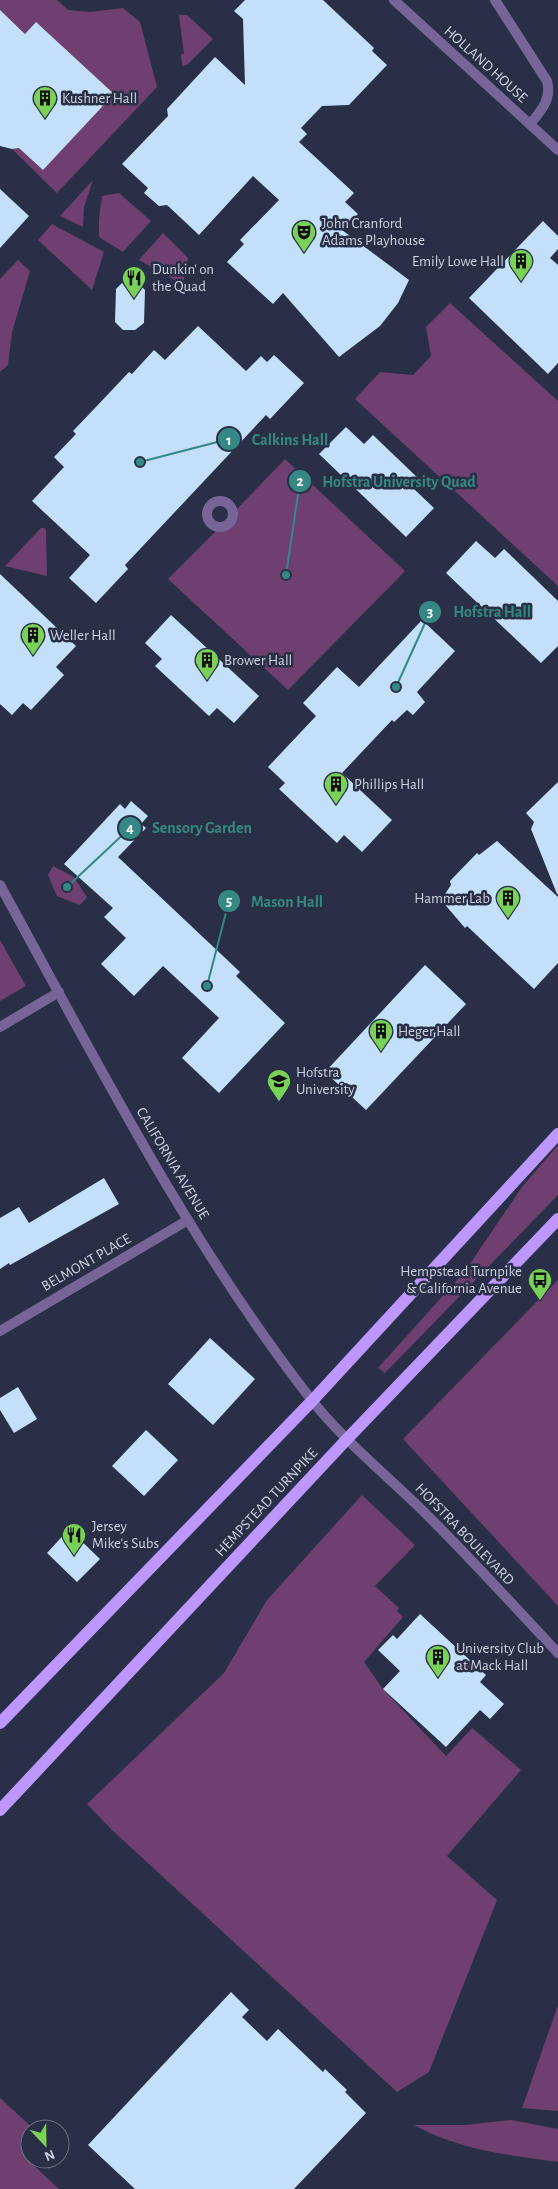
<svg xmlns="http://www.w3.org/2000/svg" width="558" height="2189" font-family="'Alegreya Sans',sans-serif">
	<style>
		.green { fill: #6f3f6f }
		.building { fill: #c3dff9 }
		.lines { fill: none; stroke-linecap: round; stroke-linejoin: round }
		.pedestrian { stroke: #776598; stroke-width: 10 }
		.minor { stroke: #776598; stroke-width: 10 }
		.primary { stroke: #bd97ff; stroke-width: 12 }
		.labels { text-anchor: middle; stroke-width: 5; stroke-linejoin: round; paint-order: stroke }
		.street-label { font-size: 15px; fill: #cdd2e1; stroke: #292f46 }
		.poi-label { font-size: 15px; fill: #cdd2e1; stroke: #292f46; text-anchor: start }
		.leader { fill: none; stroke: #358885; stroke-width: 2 }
		.callout-dot { fill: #358885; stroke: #292f46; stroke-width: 2 }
		.mark-label { font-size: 15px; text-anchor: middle; font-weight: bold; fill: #fff }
		.callout-label { font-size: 16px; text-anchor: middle; font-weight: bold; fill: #358885; stroke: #292f46; stroke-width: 5; stroke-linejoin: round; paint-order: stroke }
	</style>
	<rect width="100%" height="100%" fill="#292f46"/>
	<g class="green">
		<polygon points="0,0 57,0 68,10 90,12 123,8 140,22 157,87 57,193 12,149 19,148 36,23 25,34 3,13 0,16"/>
		<polygon points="179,15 187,15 213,39 187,65 182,66 181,54 184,54"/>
		<polygon points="93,180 84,207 83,227 60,216"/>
		<polygon points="119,193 151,221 123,252 99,237 99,219 102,196"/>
		<polygon points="52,224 104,252 92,290 38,240"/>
		<polygon points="163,233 188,258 183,285 139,260"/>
		<polygon points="18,260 30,271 12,332 8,365 0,372 0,279"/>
		<polygon points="450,303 558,401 558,586 355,399 380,372 413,375 431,356 426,327"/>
		<polygon points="285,459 405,571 288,690 168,579 216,531 228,527 233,523 236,516 236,510"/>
		<polygon points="41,528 45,528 46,531 47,576 5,566"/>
		<polygon points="53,866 74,877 87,897 80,905 57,896 48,875"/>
		<polygon points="0,940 26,986 0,1001"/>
		<polygon points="558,1145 558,1195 385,1373 378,1368 465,1271 522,1187"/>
		<polygon points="558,1280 558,1606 403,1439"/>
		<polygon points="362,1495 415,1545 375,1586 399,1608 397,1611 403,1617 364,1662 383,1689 446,1756 472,1728 521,1770 447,1856 497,1900 429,2072 397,2092 112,1830 87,1804 224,1673 267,1600"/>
		<polygon points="558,2005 558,2111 522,2108"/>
		<polygon points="0,2098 34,2129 30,2129 30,2157 28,2160 59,2189 0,2189"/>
		<path d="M511,2120L558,2129V2162C508,2155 459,2150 414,2125H466Z"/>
	</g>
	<g class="building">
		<polygon points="245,0 323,0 374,48 372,51 387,65 349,105 322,106 301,128 307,134 299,142 354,193 345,202 358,214 342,230 409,280 398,303 380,326 339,357 283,293 273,304 227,262 244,244 240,240 279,200 253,176 199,235 167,205 159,206 144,193 148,188 122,164 168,116 167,109 215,57 245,85 243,19 234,11"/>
		<polygon points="0,10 25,34 36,22 114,94 43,170 19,148 12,149 0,146"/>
		<polygon points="0,189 29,216 0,248"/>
		<polygon points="543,221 558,236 558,249 550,258 558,265 558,363 548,374 469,298"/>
		<polygon points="124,281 137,282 145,290 144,323 135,330 123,330 115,322 116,289"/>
		<polygon points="198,326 246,371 261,356 267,362 274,355 304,383 270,419 266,415 125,565 128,569 96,603 69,578 90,555 32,501 64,467 54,457 76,434 73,431 95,408 129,372 132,374 154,350 165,360"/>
		<polygon points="346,427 364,444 373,435 421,481 414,489 434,508 406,537 319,454"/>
		<polygon points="476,541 495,558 504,549 558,601 558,646 541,663 446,573"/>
		<polygon points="0,574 76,646 56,667 64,675 31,710 23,703 12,715 0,704"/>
		<polygon points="171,615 259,696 234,723 217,708 209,716 155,666 162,659 145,643"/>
		<polygon points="422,620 455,651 417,692 425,702 413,715 407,710 394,722 392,720 342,773 392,820 362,852 344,835 337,843 279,789 285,783 268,767 316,716 303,703 337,667 359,687"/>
		<polygon points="558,782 558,894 557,894 531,829 534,822 526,813"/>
		<polygon points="131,801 148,816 141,824 146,828 118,857 240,972 236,976 285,1023 219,1093 182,1058 219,1018 163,966 134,996 101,964 126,938 104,917 113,908 64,864 120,804 125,809"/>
		<polygon points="497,841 558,897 558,963 534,989 467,926 465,928 441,900 451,885 450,881 477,853 479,855"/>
		<polygon points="425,965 466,1004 366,1110 325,1072"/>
		<polygon points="104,1178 119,1204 10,1265 9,1263 0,1269 0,1218 19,1207 29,1223"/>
		<polygon points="210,1338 255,1379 213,1425 168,1384"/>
		<polygon points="18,1387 37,1419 14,1433 0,1410 0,1398"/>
		<polygon points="146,1430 178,1460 144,1496 112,1466"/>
		<polygon points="69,1529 100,1559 77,1582 47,1553"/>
		<polygon points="420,1614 486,1675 480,1682 504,1704 490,1719 480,1710 446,1747 383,1689 400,1671 378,1650 393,1635 397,1639"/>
		<polygon points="231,1992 249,2010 242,2017 267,2041 278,2029 323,2072 325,2069 347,2090 345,2092 366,2113 294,2189 135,2189 88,2145"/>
	</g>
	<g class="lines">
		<circle class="pedestrian" cx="220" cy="514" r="13"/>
		<g class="minor">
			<polyline points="394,0 558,150"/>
			<path d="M495,0L547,81C552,99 541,111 530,124"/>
			<path d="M0,885C96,1060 187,1240 310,1398C341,1438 383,1472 419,1507C467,1554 512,1604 558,1653"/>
			<polyline points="0,1027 59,992"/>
			<polyline points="0,1331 188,1220"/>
		</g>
		<g class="primary">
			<polyline points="0,1723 312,1401 558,1134"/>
			<polyline points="0,1810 348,1438 558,1219"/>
		</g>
	</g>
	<defs>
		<g id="building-pin" transform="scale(1.25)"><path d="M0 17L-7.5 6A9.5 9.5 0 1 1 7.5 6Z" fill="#79d157" stroke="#292f46"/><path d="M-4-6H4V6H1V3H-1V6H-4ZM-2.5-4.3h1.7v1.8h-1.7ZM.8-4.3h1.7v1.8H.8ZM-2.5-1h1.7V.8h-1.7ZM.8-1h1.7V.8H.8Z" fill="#111"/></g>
		<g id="theatre-pin" transform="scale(1.25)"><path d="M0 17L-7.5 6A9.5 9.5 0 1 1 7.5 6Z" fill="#79d157" stroke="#292f46"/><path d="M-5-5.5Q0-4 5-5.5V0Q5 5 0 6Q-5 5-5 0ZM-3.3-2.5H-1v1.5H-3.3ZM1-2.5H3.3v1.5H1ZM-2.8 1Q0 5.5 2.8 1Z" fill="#111"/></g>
		<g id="restaurant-pin" transform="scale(1.25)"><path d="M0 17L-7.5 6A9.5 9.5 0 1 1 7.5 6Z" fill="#79d157" stroke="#292f46"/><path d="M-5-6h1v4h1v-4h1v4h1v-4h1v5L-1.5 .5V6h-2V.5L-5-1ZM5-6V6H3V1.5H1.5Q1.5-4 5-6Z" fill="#111"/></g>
		<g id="university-pin" transform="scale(1.25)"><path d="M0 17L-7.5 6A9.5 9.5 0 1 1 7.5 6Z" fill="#79d157" stroke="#292f46"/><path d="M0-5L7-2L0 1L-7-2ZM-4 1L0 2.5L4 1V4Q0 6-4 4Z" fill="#111"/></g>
		<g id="bus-pin" transform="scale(1.25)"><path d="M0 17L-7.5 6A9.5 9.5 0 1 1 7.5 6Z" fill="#79d157" stroke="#292f46"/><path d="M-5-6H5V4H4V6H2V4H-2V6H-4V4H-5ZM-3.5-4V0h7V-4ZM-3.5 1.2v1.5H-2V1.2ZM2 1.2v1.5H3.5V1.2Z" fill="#111"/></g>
	</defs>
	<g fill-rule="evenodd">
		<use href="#building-pin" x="45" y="98"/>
		<use href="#theatre-pin" x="304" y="232"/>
		<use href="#building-pin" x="521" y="261"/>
		<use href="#restaurant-pin" x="134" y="278"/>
		<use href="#building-pin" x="33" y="635"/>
		<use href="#building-pin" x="207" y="660"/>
		<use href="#building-pin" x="336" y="784"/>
		<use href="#building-pin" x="508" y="898"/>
		<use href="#building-pin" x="381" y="1031"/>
		<use href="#university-pin" x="279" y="1081"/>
		<use href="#bus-pin" x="540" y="1280"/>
		<use href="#restaurant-pin" x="74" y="1535"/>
		<use href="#building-pin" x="438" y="1657"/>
	</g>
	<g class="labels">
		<g class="street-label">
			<text transform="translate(486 64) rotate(42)" y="5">HOLLAND HOUSE</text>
			<text transform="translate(173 1163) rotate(59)" y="5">CALIFORNIA AVENUE</text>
			<text transform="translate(86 1262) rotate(-30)" y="5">BELMONT PLACE</text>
			<text transform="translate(266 1502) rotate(-47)" y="5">HEMPSTEAD TURNPIKE</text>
			<text transform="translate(465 1534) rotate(46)" y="5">HOFSTRA BOULEVARD</text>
		</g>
		<g class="poi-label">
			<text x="62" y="103">Kushner Hall</text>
			<text x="322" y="228">John Cranford<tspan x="322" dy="17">Adams Playhouse</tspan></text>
			<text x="504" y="266" text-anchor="end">Emily Lowe Hall</text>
			<text x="152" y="274">Dunkin' on<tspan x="152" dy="17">the Quad</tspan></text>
			<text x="50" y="640">Weller Hall</text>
			<text x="224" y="665">Brower Hall</text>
			<text x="354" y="789">Phillips Hall</text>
			<text x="490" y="903" text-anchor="end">Hammer Lab</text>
			<text x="398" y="1036">Heger Hall</text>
			<text x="296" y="1077">Hofstra<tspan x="296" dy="17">University</tspan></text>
			<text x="522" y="1276" text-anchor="end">Hempstead Turnpike<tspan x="522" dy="17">&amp; California Avenue</tspan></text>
			<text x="92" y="1531">Jersey<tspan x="92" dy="17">Mike's Subs</tspan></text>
			<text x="456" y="1653">University Club<tspan x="456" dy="17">at Mack Hall</tspan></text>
		</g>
	</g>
	<path class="leader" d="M140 462L229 439M286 575L300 481M396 687L430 612M67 887L130 828M207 986L229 901"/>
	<g class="callout-dot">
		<circle cx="140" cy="462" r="5"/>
		<circle cx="286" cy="575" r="5"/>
		<circle cx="396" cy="687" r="5"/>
		<circle cx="67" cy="887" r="5"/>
		<circle cx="207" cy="986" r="5"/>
		<circle cx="229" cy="439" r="12"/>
		<circle cx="300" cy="481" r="12"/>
		<circle cx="430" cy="612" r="12"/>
		<circle cx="130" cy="828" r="12"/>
		<circle cx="229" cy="901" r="12"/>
	</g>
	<g class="mark-label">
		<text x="229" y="445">1</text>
		<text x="300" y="486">2</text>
		<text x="430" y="617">3</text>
		<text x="130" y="833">4</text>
		<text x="229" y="906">5</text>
	</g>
	<g class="callout-label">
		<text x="290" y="445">Calkins Hall</text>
		<text x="399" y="487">Hofstra University Quad</text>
		<text x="492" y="617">Hofstra Hall</text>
		<text x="202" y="833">Sensory Garden</text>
		<text x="287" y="907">Mason Hall</text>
	</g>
	<g transform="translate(45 2144) rotate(158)"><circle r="24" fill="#292f46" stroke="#6b7084"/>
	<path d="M0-4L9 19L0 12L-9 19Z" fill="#79d157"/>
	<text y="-8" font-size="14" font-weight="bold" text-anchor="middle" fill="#cdd2e1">N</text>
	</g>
</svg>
